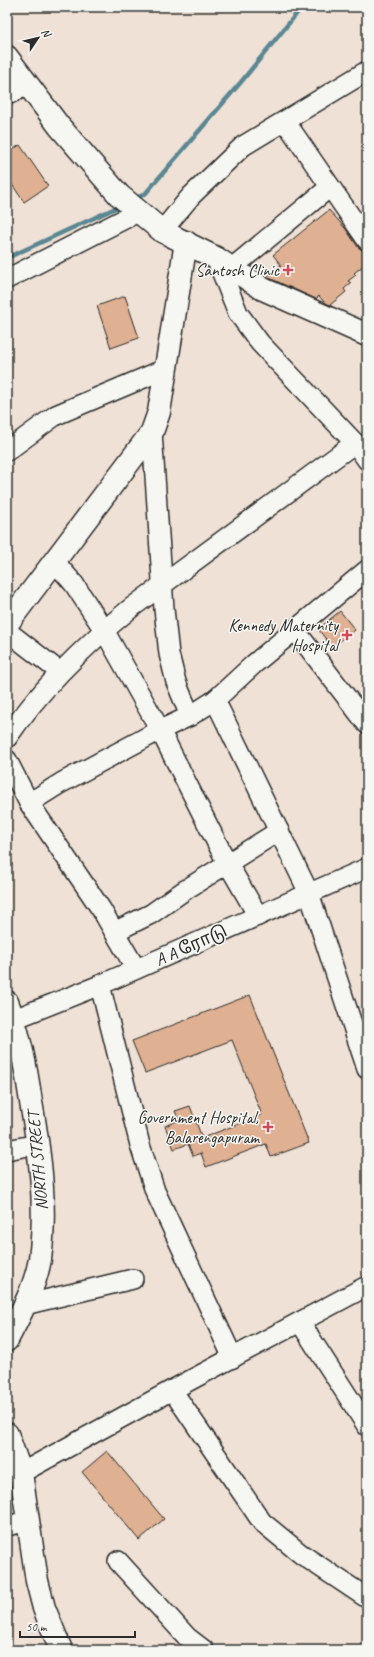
<svg xmlns="http://www.w3.org/2000/svg" width="374" height="1657" font-family="Caveat,'Noto Sans Tamil',sans-serif">
	<style>
		.lines { fill: none; stroke-linecap: round; stroke-linejoin: round }
		.stream { stroke: #5a8793; stroke-width: 4.5 }
		.building { fill: #dfb091; stroke: #2b2b2b }
		.street-casing { stroke: #2b2b2b; stroke-width: 22 }
		.secondary-casing { stroke: #2b2b2b; stroke-width: 25 }
		.street { stroke: #f6f6f2; stroke-width: 19 }
		.secondary { stroke: #f6f6f2; stroke-width: 22 }
		.poi-dot { fill: #d1495b; stroke: #f6f6f2; stroke-width: 1.5 }
		.labels { text-anchor: middle; stroke-width: 3; stroke-linejoin: round; paint-order: stroke }
		.poi-label { font-size: 17px; fill: #2b2b2b; stroke: #f6f6f2; text-anchor: end }
		.street-label { font-size: 17px; fill: #2b2b2b; stroke: #f6f6f2 }
	</style>
	<rect width="100%" height="100%" fill="#efe1d5"/>
	<filter id="ink" filterUnits="userSpaceOnUse"><feTurbulence type="fractalNoise" baseFrequency=".025" numOctaves="2"/><feDisplacementMap in="SourceGraphic" scale="8" xChannelSelector="R" yChannelSelector="G"/><feConvolveMatrix kernelMatrix="1 2 1 2 8 2 1 2 1" color-interpolation-filters="sRGB"/></filter>
	<g filter="url(#ink)">
		<g class="lines">
			<g class="stream">
				<polyline points="134,199 145,194 241,82 302,7"/>
				<polyline points="7,258 122,205"/>
			</g>
		</g>
		<g class="building">
			<polygon points="20,145 48,186 24,202 7,177 7,153"/>
			<polygon points="329,210 345,228 358,247 362,250 367,251 367,263 354,273 356,275 348,281 351,283 344,289 346,292 330,305 324,302 319,296 316,299 267,277 281,265 273,255"/>
			<polygon points="125,296 139,338 111,348 97,306"/>
			<polygon points="340,611 355,630 332,647 318,629"/>
			<polygon points="250,995 309,1143 271,1157 266,1144 206,1167 201,1153 193,1156 188,1144 174,1149 165,1126 179,1120 175,1111 190,1106 202,1138 262,1115 232,1040 145,1073 132,1041"/>
			<polygon points="107,1451 164,1519 139,1540 82,1472"/>
		</g>
		<g class="lines">
			<g class="street-casing">
				<g id="street">
					<polyline points="7,95 28,85"/>
					<polyline points="285,121 367,240"/>
					<polyline points="162,231 191,196 243,146 367,71"/>
					<polyline points="216,258 238,313 260,343 355,443"/>
					<polyline points="232,268 330,187"/>
					<polyline points="7,279 138,212"/>
					<polyline points="152,432 164,609 169,654 176,682 190,716"/>
					<polyline points="7,451 56,415 165,369"/>
					<polyline points="54,561 74,584 104,630 160,730 224,857 258,916"/>
					<polyline points="295,630 367,724"/>
					<polyline points="7,631 60,672"/>
					<polyline points="215,700 309,893 367,1069"/>
					<path d="M7,738C41,688 84,646 131,608L355,443L367,460"/>
					<polyline points="7,760 29,803 101,909 136,969"/>
					<polyline points="29,803 61,783 160,730 190,716 215,700 254,664 367,570"/>
					<polyline points="114,932 151,914 185,890 279,831"/>
					<polyline points="100,985 140,1145 155,1191 233,1358"/>
					<polyline points="14,1019 100,985 367,868"/>
					<polyline points="7,1150 38,1144"/>
					<polyline points="24,1305 133,1279"/>
					<polyline points="300,1322 367,1426"/>
					<polyline points="172,1390 262,1522 301,1554 367,1598"/>
					<polyline points="21,1473 172,1390 367,1286"/>
					<polyline points="7,1526 28,1521"/>
					<polyline points="118,1561 187,1637 204,1650"/>
				</g>
			</g>
			<g class="secondary-casing">
				<g id="secondary">
					<polyline points="7,57 59,126 119,195 162,231 216,258 263,289 367,335"/>
					<polyline points="7,624 152,432 159,412 186,242"/>
					<path d="M7,1002C20,1034 26,1068 31,1102C40,1154 47,1206 40,1259C35,1288 20,1315 7,1340"/>
					<polyline points="7,1434 21,1473 37,1581 44,1608 61,1650"/>
				</g>
			</g>
			<use href="#street" class="street"/>
			<use href="#secondary" class="secondary"/>
		</g>
	</g>
	<g class="poi-dot">
		<path d="M286 264h4v4h4v4h-4v4h-4v-4h-4v-4h4z"/>
		<path d="M345 629h4v4h4v4h-4v4h-4v-4h-4v-4h4z"/>
		<path d="M266 1121h4v4h4v4h-4v4h-4v-4h-4v-4h4z"/>
	</g>
	<g class="labels">
		<g class="poi-label">
			<text x="279" y="276">Santosh Clinic</text>
			<text x="338" y="631">Kennedy Maternity<tspan x="338" dy="20">Hospital</tspan></text>
			<text x="259" y="1123">Government Hospital,<tspan x="259" dy="20">Balarengapuram</tspan></text>
		</g>
		<g class="street-label">
			<text transform="translate(191 945) rotate(-24)" y="6">A A ரோடு</text>
			<text transform="translate(37 1161) rotate(-95)" y="6">NORTH STREET</text>
		</g>
	</g>
	<rect width="374" height="1657" fill="none" stroke="#f6f6f2" stroke-width="24"/>
	<rect x="12" y="12" width="350" height="1633" fill="none" stroke="#2b2b2b" stroke-width="1.5" filter="url(#ink)"/>
	<g transform="translate(38 38) rotate(55)" stroke="#f6f6f2" stroke-width="3" paint-order="stroke">
	<path d="M0-3L7 15L0 10L-7 15Z" fill="#2b2b2b"/>
	<text y="-6" font-size="11" font-weight="bold" text-anchor="middle" fill="#2b2b2b">N</text>
	</g>
	<path d="M20 1631v6h115v-6" fill="none" stroke="#2b2b2b" stroke-width="2"/>
	<text x="26" y="1631" font-size="12" fill="#2b2b2b" stroke="#f6f6f2" stroke-width="3" paint-order="stroke">50 m</text>
</svg>
